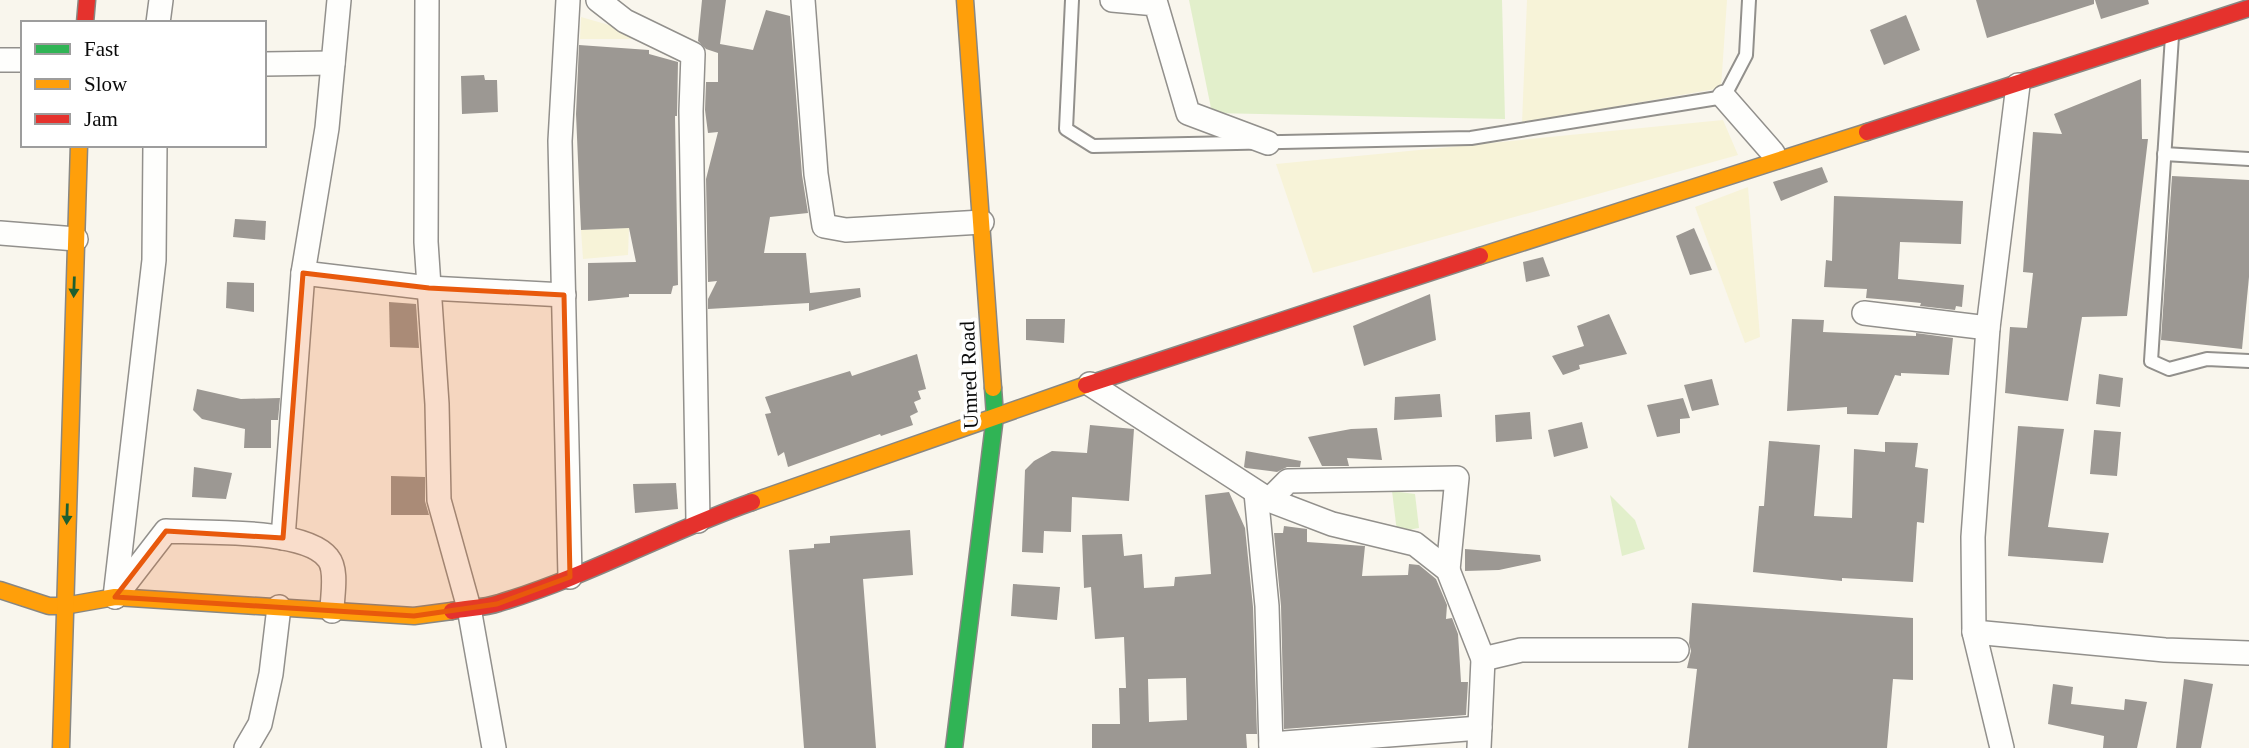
<svg xmlns="http://www.w3.org/2000/svg" width="2249" height="748" font-family="Georgia,serif">
	<style>
		.farmland { fill: #f7f3d8 }
		.green { fill: #e2efcb }
		.building { fill: #9c9893; fill-rule: evenodd }
		.lines { fill: none; stroke-linecap: round; stroke-linejoin: round }
		.lane-casing { stroke: #92908c; stroke-width: 16 }
		.street-casing { stroke: #92908c; stroke-width: 26 }
		.fast-casing { stroke: #888783; stroke-width: 19 }
		.slow-casing { stroke: #888783; stroke-width: 19 }
		.jam-casing { stroke: #888783; stroke-width: 19 }
		.lane { stroke: #fefefc; stroke-width: 12 }
		.street { stroke: #fefefc; stroke-width: 23 }
		.fast { stroke: #30b455; stroke-width: 16 }
		.slow { stroke: #ff9f0a; stroke-width: 16 }
		.jam { stroke: #e5322d; stroke-width: 16 }
		.oneway { fill: #1d5f30 }
		.marked { fill: #e8590c; fill-opacity: 0.2; stroke: #e8590c; stroke-width: 5; stroke-linejoin: round }
		.labels { text-anchor: middle; stroke-width: 7; stroke-linejoin: round; paint-order: stroke }
		.street-label { font-size: 21px; fill: #0a0a0a; stroke: #fff }
	</style>
	<rect width="100%" height="100%" fill="#f9f6ed"/>
	<g class="farmland">
		<polygon points="1527,0 1727,0 1721,88 1522,123"/>
		<polygon points="581,17 630,31 631,39 580,39"/>
		<polygon points="1723,120 1738,155 1313,273 1276,164"/>
		<polygon points="1748,187 1760,337 1745,343 1695,207"/>
		<polygon points="629,228 628,255 583,259 581,230"/>
	</g>
	<g class="green">
		<polygon points="1189,0 1502,0 1505,119 1212,113"/>
		<polygon points="1392,491 1415,494 1419,528 1397,532"/>
		<polygon points="1610,495 1635,520 1645,549 1622,556"/>
	</g>
	<g class="building">
		<polygon points="702,0 726,0 720,44 753,50 766,10 790,16 802,175 808,213 770,217 764,253 806,253 810,293 860,288 861,297 809,311 809,303 708,309 708,299 717,281 708,282 706,179 718,132 708,133 705,110 706,82 718,82 718,53 706,49 698,41"/>
		<polygon points="1976,0 2094,0 2094,4 1987,38"/>
		<polygon points="2095,0 2148,0 2149,4 2101,19"/>
		<polygon points="1906,15 1920,50 1884,65 1870,30"/>
		<polygon points="579,45 649,50 649,54 678,62 677,116 675,116 678,285 673,286 671,294 629,294 629,297 588,301 588,263 636,262 629,228 581,230 576,114"/>
		<polygon points="484,75 485,80 497,80 498,112 462,114 461,76"/>
		<polygon points="2141,79 2142,139 2148,139 2127,316 2082,317 2068,401 2005,393 2010,327 2027,328 2033,273 2023,272 2033,132 2062,134 2054,114"/>
		<polygon points="1822,167 1828,182 1781,201 1773,182"/>
		<polygon points="2172,176 2249,180 2249,277 2242,349 2161,340"/>
		<polygon points="1834,196 1963,201 1961,244 1900,242 1898,279 1964,285 1962,307 1956,306 1955,310 1920,306 1921,303 1901,301 1866,298 1867,289 1824,287 1826,260 1832,261"/>
		<polygon points="235,219 266,221 265,240 233,237"/>
		<polygon points="1694,228 1712,270 1690,275 1676,236"/>
		<polygon points="1543,257 1550,276 1526,282 1523,262"/>
		<polygon points="227,282 254,283 254,312 226,308"/>
		<polygon points="1430,294 1436,340 1364,366 1353,326"/>
		<polygon points="389,302 416,304 419,348 390,347"/>
		<polygon points="1609,314 1627,354 1579,365 1580,369 1563,375 1552,356 1584,346 1577,326"/>
		<polygon points="1026,319 1065,319 1064,343 1026,340"/>
		<polygon points="1792,319 1824,320 1823,332 1916,336 1916,333 1953,338 1949,375 1901,373 1901,376 1895,375 1878,415 1847,414 1847,407 1787,411"/>
		<polygon points="917,354 926,389 918,391 921,399 914,402 918,412 910,416 913,425 881,436 880,434 788,467 784,452 778,456 765,414 771,413 765,397 850,371 852,376"/>
		<polygon points="2099,374 2123,378 2120,407 2096,404"/>
		<polygon points="1712,379 1719,405 1692,411 1684,385"/>
		<polygon points="197,389 241,399 280,398 278,420 271,420 271,448 244,448 245,429 202,419 193,410"/>
		<polygon points="1440,394 1442,417 1394,420 1395,397"/>
		<polygon points="1683,398 1690,418 1680,419 1680,433 1657,437 1647,405"/>
		<polygon points="1530,412 1532,439 1496,442 1495,415"/>
		<polygon points="1582,422 1588,448 1554,457 1548,430"/>
		<polygon points="1090,425 1134,429 1129,501 1072,497 1071,532 1044,531 1043,553 1022,552 1025,470 1034,461 1052,451 1087,453"/>
		<polygon points="2018,426 2064,429 2048,527 2109,533 2103,563 2008,556"/>
		<polygon points="1377,428 1382,460 1347,458 1349,466 1322,466 1308,437 1351,429"/>
		<polygon points="2094,430 2121,432 2117,476 2090,474"/>
		<polygon points="1769,441 1820,445 1814,516 1852,518 1854,449 1885,452 1885,442 1918,443 1915,467 1928,469 1924,523 1917,522 1913,582 1842,578 1842,581 1753,572 1759,506 1764,506"/>
		<polygon points="1246,451 1301,461 1300,467 1287,467 1277,472 1246,468 1244,467"/>
		<polygon points="194,467 232,473 226,499 192,497"/>
		<polygon points="391,476 425,477 425,501 429,515 391,515"/>
		<polygon points="676,483 678,509 635,513 633,484"/>
		<path d="M1229,492L1245,528L1253,607L1257,734H1246L1247,748H1092V724H1120L1119,688H1126L1124,637L1095,639L1091,587L1084,588L1082,535L1122,534L1124,556L1142,554L1144,588L1174,586L1175,577L1211,574L1205,495ZM1186,678L1187,720L1149,722L1148,679Z"/>
		<polygon points="1284,526 1307,529 1307,542 1365,546 1362,576 1408,575 1409,564 1419,565 1436,579 1447,605 1446,619 1452,618 1458,634 1461,682 1468,682 1466,715 1284,729 1281,606 1274,533 1283,533"/>
		<polygon points="910,530 913,575 863,579 876,748 804,748 789,550 814,548 814,544 830,543 830,536"/>
		<polygon points="1465,549 1540,555 1541,561 1499,570 1465,571"/>
		<polygon points="1013,584 1060,587 1057,620 1011,616"/>
		<polygon points="1692,603 1913,618 1913,680 1893,679 1887,748 1688,748 1697,669 1687,668 1691,651 1689,643"/>
		<polygon points="2184,679 2213,684 2201,748 2176,748"/>
		<polygon points="2053,684 2073,687 2071,704 2124,710 2125,699 2147,702 2137,748 2103,748 2104,736 2048,724"/>
	</g>
	<g class="lines">
		<g class="lane-casing">
			<g id="lane">
				<polyline points="1072,0 1066,129 1093,146 1471,138 1724,97 1746,55 1749,0"/>
				<polyline points="2172,36 2151,361 2169,369 2207,359 2249,361"/>
				<polyline points="2164,154 2249,159"/>
			</g>
		</g>
		<g class="street-casing">
			<g id="street">
				<polyline points="427,0 426,242 437,404 439,500 469,608 494,748"/>
				<polyline points="568,0 560,141 570,577"/>
				<polyline points="598,0 625,21 693,54 691,111 698,521"/>
				<polyline points="803,0 816,174 824,226 846,230 982,222"/>
				<polyline points="1112,0 1156,4 1188,113 1268,143"/>
				<polyline points="158,23 161,0"/>
				<polyline points="0,60 23,60"/>
				<polyline points="264,64 333,63"/>
				<polyline points="1724,97 1773,153"/>
				<polyline points="0,233 76,239"/>
				<polyline points="303,273 429,288 564,295"/>
				<polyline points="1864,313 1988,328"/>
				<polyline points="1090,384 1269,500 1332,524 1415,544 1448,570 1483,659 1479,748"/>
				<polyline points="1256,493 1267,606 1271,748"/>
				<polyline points="1269,500 1288,481 1457,478 1448,570"/>
				<polyline points="283,538 303,273 327,128 339,0"/>
				<polyline points="115,597 154,260 155,145"/>
				<path d="M115,597L166,531C203,533 305,528 328,558C338,570 332,596 332,611"/>
				<polyline points="1974,632 2165,650 2249,653"/>
				<polyline points="1483,659 1521,650 1677,650"/>
				<polyline points="1271,744 1480,728"/>
				<polyline points="246,748 260,724 271,674 279,607"/>
				<polyline points="2002,748 1974,632 1973,537 1988,328 2018,85"/>
			</g>
		</g>
		<g class="fast-casing">
			<polyline id="fast" points="954,748 995,416 993,388"/>
		</g>
		<g class="slow-casing">
			<g id="slow">
				<polyline points="965,0 993,388"/>
				<polyline points="1480,256 1867,132"/>
				<polyline points="752,502 1086,385"/>
				<polyline points="0,590 49,606 64,606 115,597 414,616 452,611"/>
				<polyline points="61,748 79,145"/>
			</g>
		</g>
		<g class="jam-casing">
			<g id="jam">
				<polyline points="85,23 87,0"/>
				<polyline points="1867,132 2249,8"/>
				<polyline points="1086,385 1480,256"/>
				<path d="M452,611C467,608 484,608 499,603C586,577 667,532 752,502"/>
			</g>
		</g>
		<use href="#lane" class="lane"/>
		<use href="#street" class="street"/>
		<use href="#fast" class="fast"/>
		<use href="#slow" class="slow"/>
		<use href="#jam" class="jam"/>
	</g>
	<defs><path id="oneway-solid" d="M-6-.8H1V-3.2L6.5 0L1 3.2V.8H-6Z" transform="scale(1.75)"/></defs>
	<g class="oneway">
		<use href="#oneway-solid" transform="translate(74 287) rotate(92)"/>
		<use href="#oneway-solid" transform="translate(67 514) rotate(92)"/>
	</g>
	<path class="marked" d="M303,273L429,288L564,295L570,577L497,604L414,616L115,597L166,531L283,538Z"/>
	<g class="labels">
		<g class="street-label">
			<text transform="translate(969 375) rotate(-92)" y="7">Umred Road</text>
		</g>
	</g>
	<rect x="21" y="21" width="245" height="126" fill="#ffffff" stroke="#9d9d9d" stroke-width="2"/>
	<rect x="35" y="44" width="35" height="10" fill="#30b455" stroke="#9d9d9d" stroke-width="2"/>
	<text x="84" y="56" font-size="21" fill="#0a0a0a">Fast</text>
	<rect x="35" y="79" width="35" height="10" fill="#ff9f0a" stroke="#9d9d9d" stroke-width="2"/>
	<text x="84" y="91" font-size="21" fill="#0a0a0a">Slow</text>
	<rect x="35" y="114" width="35" height="10" fill="#e5322d" stroke="#9d9d9d" stroke-width="2"/>
	<text x="84" y="126" font-size="21" fill="#0a0a0a">Jam</text>
</svg>
